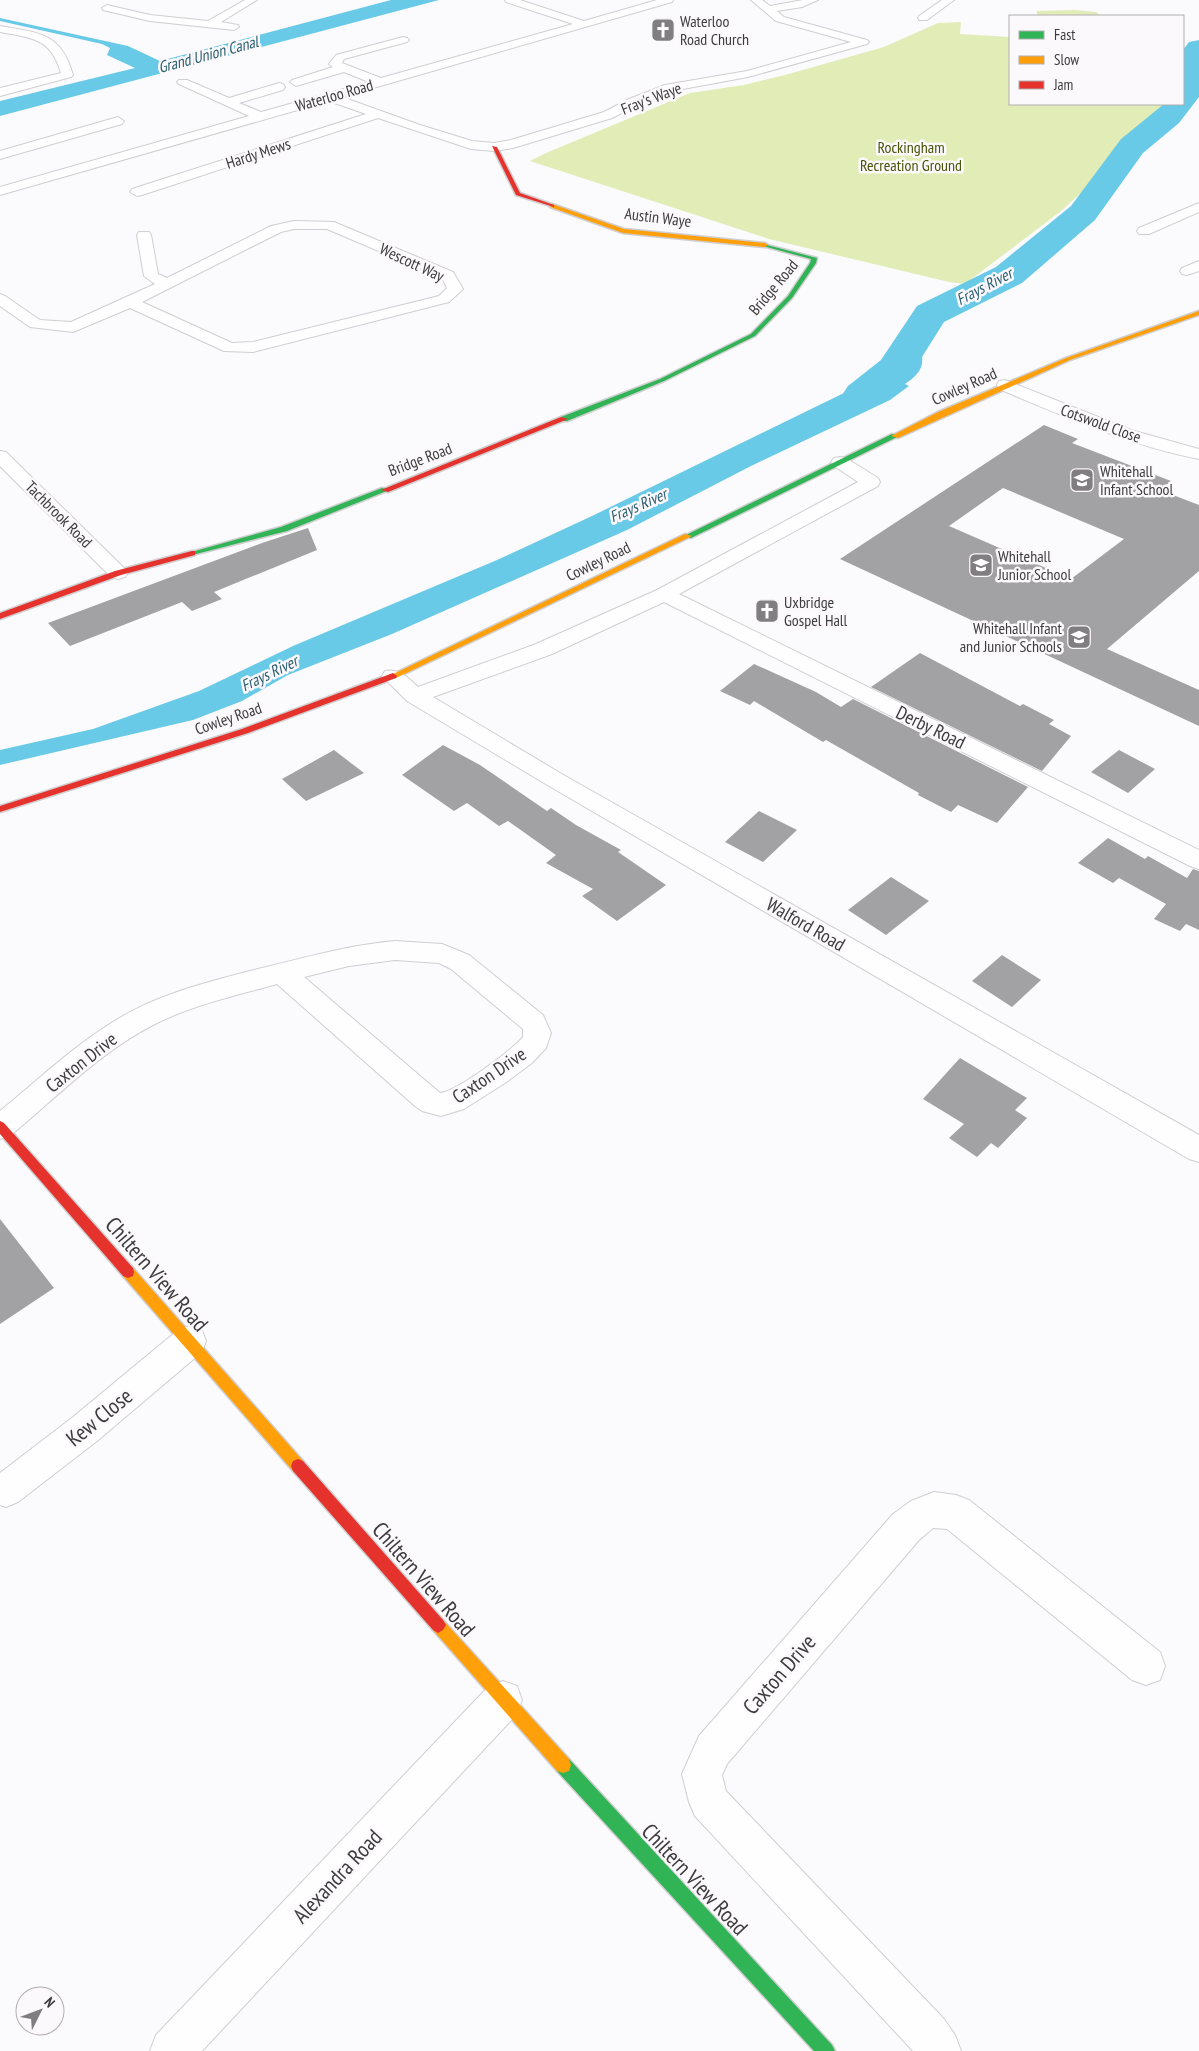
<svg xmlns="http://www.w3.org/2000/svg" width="1199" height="2051" font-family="'PT Sans Narrow',sans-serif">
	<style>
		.green { fill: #e2ecb7 }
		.water { fill: #69cae8 }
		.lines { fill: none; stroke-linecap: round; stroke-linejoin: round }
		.river { fill: #69cae8; fill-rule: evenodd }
		.building { fill: #a2a1a3; fill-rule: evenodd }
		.street-casing { stroke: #cfced0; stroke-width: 2 }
		.fast-casing { stroke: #cfced0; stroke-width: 3 }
		.slow-casing { stroke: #cfced0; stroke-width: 3 }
		.jam-casing { stroke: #cfced0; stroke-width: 3 }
		.street { fill: #fefeff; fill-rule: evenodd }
		.fast { fill: #30b455; fill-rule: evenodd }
		.slow { fill: #ff9f0a; fill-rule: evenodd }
		.jam { fill: #e5322d; fill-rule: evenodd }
		.labels { text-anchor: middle; stroke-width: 5; stroke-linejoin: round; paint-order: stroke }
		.far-poi-label { font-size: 16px; fill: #3d3c3d; stroke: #fcf9fd; text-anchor: start }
		.far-water-label { font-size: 16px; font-style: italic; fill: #295e6f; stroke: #fcf9fd }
		.far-street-label { font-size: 16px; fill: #3d3c3d; stroke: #fcf9fd }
		.far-park-label { font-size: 16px; fill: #495307; stroke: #fcf9fd }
		.street-label { font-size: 19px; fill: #3d3c3d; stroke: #fcf9fd }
		.near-street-label { font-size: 22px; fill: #3d3c3d; stroke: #fcf9fd }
	</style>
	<rect width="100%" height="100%" fill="#fbfafc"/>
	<g class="green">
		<polygon points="1075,10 1096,12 1101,16 1037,16 1037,11"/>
		<polygon points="961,22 960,34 1010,37 1010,104 1165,104 1108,160 1083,191 1061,211 965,284 949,282 769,239 530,161 546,153 690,93 744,85 785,75 884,47 938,23"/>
	</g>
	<g class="water">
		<polygon points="391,0 439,0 0,116 0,101 135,68 107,55 110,48 102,44 0,21 0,18 128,46 160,61"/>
		<path d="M913,324L937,331L922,355C924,370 916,376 905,384L909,386L890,400L751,466L627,530L392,634L288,675L242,701L193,720L0,765V750L93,729L199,691L293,646L497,560L592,516L846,392L873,371L893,352Z"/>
	</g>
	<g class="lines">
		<polygon class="river" points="1199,40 1199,97 1179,123 1143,153 1095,220 1022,283 944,322 910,376 876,404 862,407 848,404 842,395 848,386 881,360 917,306 996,267 1071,206 1121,139 1164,104 1183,104 1183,50 1189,42"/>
	</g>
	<g class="building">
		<path d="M1044,425L1078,439L1072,443L1171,481L1160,490L1199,505V571L1107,649L1199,690V726L840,559ZM1003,488L1124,539L1071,579L949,526Z"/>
		<polygon points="308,528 317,550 214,592 222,599 192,611 182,602 70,646 48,623 265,542"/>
		<polygon points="920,653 1020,706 1023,704 1054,720 1049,724 1071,736 1042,771 871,687"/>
		<polygon points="754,664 816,692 841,707 853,699 1028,787 997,823 958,805 951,812 918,795 919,793 826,740 823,742 754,701 750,705 720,691"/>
		<polygon points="443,745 480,765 547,811 551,808 576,825 621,850 618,852 666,885 617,921 582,896 593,889 546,863 556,855 508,821 499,826 467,803 454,811 402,775"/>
		<polygon points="334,750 364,773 306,801 282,779"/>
		<polygon points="1119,750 1155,769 1128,793 1091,772"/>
		<polygon points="759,811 797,830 763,862 725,842"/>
		<polygon points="1108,838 1145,859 1148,856 1187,878 1193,869 1199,871 1199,930 1186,924 1180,931 1154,919 1166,904 1119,878 1113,883 1078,863"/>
		<polygon points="891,877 929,901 886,935 848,910"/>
		<polygon points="1002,955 1041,980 1012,1007 972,981"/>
		<polygon points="960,1058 1027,1098 1015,1110 1027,1118 998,1148 991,1143 977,1157 949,1138 964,1124 923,1099"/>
		<polygon points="0,1219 54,1288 0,1324"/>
	</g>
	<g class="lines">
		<g class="street-casing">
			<g id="street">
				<polygon points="245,0 257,0 221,22 238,25 239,27 234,30 150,21 103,10 102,8 107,5 150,15 208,21"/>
				<polygon points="505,0 520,0 584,21 657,0 673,0 672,2 342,97 420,125 472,141 494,143 511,140 604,112 629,99 665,85 747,71 851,42 776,21 751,0 762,0 770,6 803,0 818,0 802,7 777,11 784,17 867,40 869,42 867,44 748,77 672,91 637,105 612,118 513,148 494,151 471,149 378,118 142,195 137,196 130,192 132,189 366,114 329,101 0,195 0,187 249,116 179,84 177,82 179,80 187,80 229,98 279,83 283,84 285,87 283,90 239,103 261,112 369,82 344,72 296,86 290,82 292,80 333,67 329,64 336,55 403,37 407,38 409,40 407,42 344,59 342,63 381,78 573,24 506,2"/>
				<polygon points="942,0 954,0 927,20 919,20 918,18 919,16"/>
				<path d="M0,26C39,33 61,32 73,75L71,77L0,96V88L61,73C51,38 32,38 0,32Z"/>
				<polygon points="118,117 124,121 122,124 0,159 0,151"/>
				<polygon points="1199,203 1199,212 1149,234 1139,234 1137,231 1139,228"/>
				<path d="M294,221L334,222L453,272L463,289L449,302L253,352L224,351L130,308L73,332L30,327L0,306V294L5,296L40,320L71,322L155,284L144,276L137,235L139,232H149L151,235L158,274L167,278L271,226ZM294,229H327L442,278L447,288L439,296L253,342L232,343L142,302L281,232Z"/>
				<polygon points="1199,261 1199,271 1187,275 1182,274 1180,271 1182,268"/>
				<path d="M1005,380L1131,430L1199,449V459C1129,445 1065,417 999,389L997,385L999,381Z"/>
				<polygon points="0,451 6,452 125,569 128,573 125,577 118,579 111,577 0,466"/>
				<path d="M840,457L846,458L878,478L880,482L878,486L679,594L1199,850V869L1190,866L664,602L552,654L433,697L560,773L1199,1135V1162L1189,1159L544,783L407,701L382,676L385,671C400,668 408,678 418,687L536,644L657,590L858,482L834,466L831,462L834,458Z"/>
				<path d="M395,941L442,944L469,955L543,1015L551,1033L546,1048L532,1063L505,1083L464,1109L441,1116L422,1111L415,1106L277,984C235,996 192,1005 153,1025C100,1052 57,1097 11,1135L0,1139V1111C37,1081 72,1047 113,1022C157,994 208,982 258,969C304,958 348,945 395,941ZM395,960L439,963L451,969L523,1029V1037C512,1050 456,1092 440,1093L304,977L349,966Z"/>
				<polygon points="190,1326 202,1330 206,1341 202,1352 97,1441 18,1502 6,1507 0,1505 0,1473 73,1417 178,1330"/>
				<polygon points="934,1492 956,1495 969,1500 1160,1652 1165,1666 1160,1680 1146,1685 1132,1680 947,1529 933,1528 919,1540 727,1764 722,1775 726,1791 944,2019 955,2035 961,2051 913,2051 695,1816 689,1802 682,1774 699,1736 893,1514 911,1501"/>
				<polygon points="503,1681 517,1686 522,1700 517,1714 202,2051 150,2051 156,2035 489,1686"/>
			</g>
		</g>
		<g class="fast-casing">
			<g id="fast">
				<polygon points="763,244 817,258 816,263 792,298 755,336 664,381 567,421 561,421 561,417 660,379 751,334 788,296 810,263 811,259 763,246"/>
				<polygon points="892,434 899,436 691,538 684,536"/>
				<polygon points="382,488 389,490 287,531 192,555 188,553 281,527"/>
				<polygon points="563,1757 569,1759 832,2045 835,2051 814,2051 557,1771 555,1765 557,1759"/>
			</g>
		</g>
		<g class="slow-casing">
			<g id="slow">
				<polygon points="552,204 624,229 765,243 768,245 765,247 623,233 550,207"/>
				<polygon points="1199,311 1199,315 1070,360 898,438 891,436 938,412 1066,358"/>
				<polygon points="685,534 692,536 396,678 393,679 389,676"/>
				<polygon points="128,1266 133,1268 303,1461 305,1466 303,1471 298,1473 293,1471 123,1276 122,1272 123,1268"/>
				<polygon points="438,1617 443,1620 569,1759 571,1765 569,1771 563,1773 557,1771 433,1630 430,1625 433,1620"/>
			</g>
		</g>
		<g class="jam-casing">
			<g id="jam">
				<polygon points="492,146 497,147 520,193 554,205 554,207 516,195"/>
				<polygon points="561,417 568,419 388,492 381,490"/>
				<polygon points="192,551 195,551 195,555 121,575 0,619 0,613 115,571"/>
				<polygon points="393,673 397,676 396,678 248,733 0,812 0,806 242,729"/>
				<polygon points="0,1121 4,1123 133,1268 134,1272 133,1276 128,1278 123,1276 0,1134"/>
				<polygon points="298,1459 303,1461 443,1620 446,1625 443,1630 438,1633 433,1630 293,1471 291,1466 293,1461"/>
			</g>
		</g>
		<use href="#street" class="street"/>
		<use href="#fast" class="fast"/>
		<use href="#slow" class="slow"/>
		<use href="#jam" class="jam"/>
	</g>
	<defs>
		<g id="church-square" transform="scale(1.25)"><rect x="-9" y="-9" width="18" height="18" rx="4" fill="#807e80" stroke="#fcf9fd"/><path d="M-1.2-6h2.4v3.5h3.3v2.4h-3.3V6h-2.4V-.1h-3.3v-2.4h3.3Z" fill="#fff"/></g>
		<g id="school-square" transform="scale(1.25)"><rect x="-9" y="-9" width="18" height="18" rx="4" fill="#807e80" stroke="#fcf9fd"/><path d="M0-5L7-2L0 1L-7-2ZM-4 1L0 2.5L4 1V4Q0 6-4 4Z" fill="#fff"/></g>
	</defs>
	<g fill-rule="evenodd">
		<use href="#church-square" x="663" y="30"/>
		<use href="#school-square" x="1082" y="480"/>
		<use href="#school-square" x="981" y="565"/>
		<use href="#church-square" x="767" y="611"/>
		<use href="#school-square" x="1079" y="637"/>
	</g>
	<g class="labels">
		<g class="far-poi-label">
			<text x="680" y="27">Waterloo<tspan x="680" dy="18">Road Church</tspan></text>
			<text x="1100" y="477">Whitehall<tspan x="1100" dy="18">Infant School</tspan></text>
			<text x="998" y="562">Whitehall<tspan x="998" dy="18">Junior School</tspan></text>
			<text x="784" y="608">Uxbridge<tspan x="784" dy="18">Gospel Hall</tspan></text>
			<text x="1062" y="634" text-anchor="end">Whitehall Infant<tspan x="1062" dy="18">and Junior Schools</tspan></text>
		</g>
		<g class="far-water-label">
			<text transform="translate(208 54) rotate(-15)" y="6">Grand Union Canal</text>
			<text transform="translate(984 286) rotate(-28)" y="6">Frays River</text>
			<text transform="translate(638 505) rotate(-24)" y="6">Frays River</text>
			<text transform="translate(269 673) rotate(-26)" y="6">Frays River</text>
		</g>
		<g class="far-street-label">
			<text transform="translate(334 95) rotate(-16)" y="6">Waterloo Road</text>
			<text transform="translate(651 98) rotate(-21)" y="6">Fray's Waye</text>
			<text transform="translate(258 153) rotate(-18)" y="6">Hardy Mews</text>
			<text transform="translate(658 217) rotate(7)" y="6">Austin Waye</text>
			<text transform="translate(412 262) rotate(25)" y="6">Wescott Way</text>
			<text transform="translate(773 287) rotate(-50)" y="6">Bridge Road</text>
			<text transform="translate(964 386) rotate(-24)" y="6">Cowley Road</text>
			<text transform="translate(1101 423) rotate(20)" y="6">Cotswold Close</text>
			<text transform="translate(420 459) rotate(-21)" y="6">Bridge Road</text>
			<text transform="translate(59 514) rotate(45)" y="6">Tachbrook Road</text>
			<text transform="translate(598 561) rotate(-26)" y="6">Cowley Road</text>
			<text transform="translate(228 718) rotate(-19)" y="6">Cowley Road</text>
		</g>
		<g class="far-park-label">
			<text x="911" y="153">Rockingham<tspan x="911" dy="18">Recreation Ground</tspan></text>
		</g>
		<g class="street-label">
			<text transform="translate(931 727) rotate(26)" y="7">Derby Road</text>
			<text transform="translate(806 924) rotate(30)" y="7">Walford Road</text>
			<text transform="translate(81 1062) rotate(-38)" y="7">Caxton Drive</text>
			<text transform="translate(489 1075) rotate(-34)" y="7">Caxton Drive</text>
		</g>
		<g class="near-street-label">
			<text transform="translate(157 1274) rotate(49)" y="8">Chiltern View Road</text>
			<text transform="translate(99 1417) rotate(-39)" y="8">Kew Close</text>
			<text transform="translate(424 1579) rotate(49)" y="8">Chiltern View Road</text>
			<text transform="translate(779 1674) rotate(-49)" y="8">Caxton Drive</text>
			<text transform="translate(337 1876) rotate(-47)" y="8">Alexandra Road</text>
			<text transform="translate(695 1879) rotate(47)" y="8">Chiltern View Road</text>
		</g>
	</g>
	<rect x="1009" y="15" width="175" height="90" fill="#fcf9fd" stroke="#b0adb0"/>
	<rect x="1019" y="31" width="25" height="8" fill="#30b455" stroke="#b0adb0"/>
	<text x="1054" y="40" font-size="15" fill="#3d3c3d">Fast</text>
	<rect x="1019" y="56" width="25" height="8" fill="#ff9f0a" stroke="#b0adb0"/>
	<text x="1054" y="65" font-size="15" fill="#3d3c3d">Slow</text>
	<rect x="1019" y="81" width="25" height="8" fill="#e5322d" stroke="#b0adb0"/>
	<text x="1054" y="90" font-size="15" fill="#3d3c3d">Jam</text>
	<g transform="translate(40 2011) rotate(48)"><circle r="24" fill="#fcf9fd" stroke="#b0adb0"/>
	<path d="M0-4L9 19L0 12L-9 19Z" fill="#807e80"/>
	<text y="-8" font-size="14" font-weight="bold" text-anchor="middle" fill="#3d3c3d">N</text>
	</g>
</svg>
